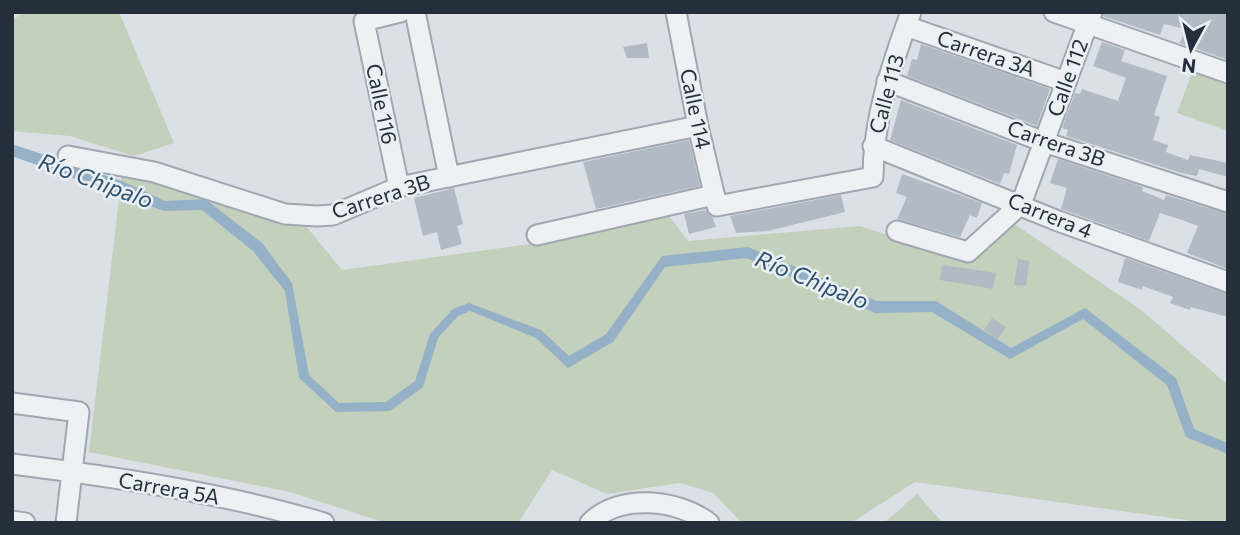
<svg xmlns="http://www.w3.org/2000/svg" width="1240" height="535" font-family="Commissioner,sans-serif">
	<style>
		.green { fill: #c3d0bc }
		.water { fill: #94b1c8 }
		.building { fill: #b2bac3 }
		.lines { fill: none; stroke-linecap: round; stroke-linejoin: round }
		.minor-casing { stroke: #a1a7b0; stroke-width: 23 }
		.minor { stroke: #eef1f4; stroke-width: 19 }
		.labels { text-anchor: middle; stroke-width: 5; stroke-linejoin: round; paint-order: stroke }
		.street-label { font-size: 21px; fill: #252f3c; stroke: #eaeff4 }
		.water-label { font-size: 23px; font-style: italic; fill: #2e5170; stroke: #eaeff4 }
	</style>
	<rect width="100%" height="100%" fill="#dbe0e6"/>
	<g class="green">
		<polygon points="24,12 119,12 174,143 134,156 70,136 12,131 12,20"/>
		<polygon points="1194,67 1228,79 1228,131 1177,113"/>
		<polygon points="122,174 305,225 342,270 530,244 667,213 688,241 860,226 964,260 1013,223 1140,309 1228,385 1228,523 1207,523 915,482 851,523 742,523 713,493 680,483 607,494 552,470 518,523 386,523 290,492 89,452"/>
		<polygon points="917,494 943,523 884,523"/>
	</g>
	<polygon class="water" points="12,144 122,181 165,201 205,199 262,243 292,283 309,375 339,403 386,402 415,381 430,334 453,309 469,303 541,330 569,356 606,334 662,256 748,247 877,301 936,301 1011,348 1085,308 1176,378 1194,429 1228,443 1228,454 1186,437 1167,385 1083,319 1010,359 932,312 875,313 746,258 665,267 613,342 568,368 536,338 470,311 458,316 438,338 423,387 390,411 336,412 299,378 285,291 253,251 202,210 164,211 12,156"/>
	<g class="building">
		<polygon points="1104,12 1228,14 1228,60 1180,43 1185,29 1164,24 1160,35 1103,16"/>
		<polygon points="1102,42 1125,50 1121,61 1167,76 1154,115 1160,117 1153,140 1168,145 1166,152 1188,160 1190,155 1228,163 1228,177 1199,169 1197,176 1181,173 1066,136 1068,130 1062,128 1075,93 1080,94 1082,89 1118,101 1126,78 1093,66"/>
		<polygon points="647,43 649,58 627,58 623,47"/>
		<polygon points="921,44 1050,89 1037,126 907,76 912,59 917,60"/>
		<polygon points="901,100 1017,145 1009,174 1004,173 1000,184 890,140"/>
		<polygon points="689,140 700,186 596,209 583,162"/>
		<polygon points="1058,159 1143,187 1142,191 1164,200 1166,195 1228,214 1228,269 1187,253 1198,226 1185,221 1160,213 1149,241 1061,209 1067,188 1050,183"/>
		<polygon points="902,174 982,203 977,218 970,215 960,237 897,219 907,197 896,193"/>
		<polygon points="454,188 463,224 457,226 462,244 441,250 437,232 423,236 414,198"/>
		<polygon points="841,195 845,212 768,231 736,233 730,216"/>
		<polygon points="705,210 713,218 716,227 689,234 684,214"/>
		<polygon points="1125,258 1228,294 1228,317 1191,307 1190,310 1170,303 1173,297 1143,286 1142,290 1118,282"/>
		<polygon points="1018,259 1029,261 1026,286 1014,285"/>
		<polygon points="942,265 996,273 993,289 940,280"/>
		<polygon points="992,318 1006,327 998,339 984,330"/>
	</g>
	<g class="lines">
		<g class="minor-casing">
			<g id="minor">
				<polyline points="415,12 449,177"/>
				<path d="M676,12L698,126L717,206L873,177C873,120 891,66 911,12"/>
				<polyline points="1054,12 1228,73"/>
				<polyline points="906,26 1066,82"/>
				<polyline points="887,81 1044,142 1228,202"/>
				<polyline points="873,146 1058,221 1228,282"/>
				<polyline points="68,156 154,172 285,214 317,216 333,215 399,187 698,126"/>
				<polyline points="399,187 364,21 400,12"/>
				<polyline points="897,231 968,252 1021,204 1092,12"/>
				<polyline points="537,235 714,195"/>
				<polyline points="12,403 79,412 66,523"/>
				<path d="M12,464C116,477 224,493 324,523"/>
				<polyline points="12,521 25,523"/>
				<path d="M590,523C619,493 678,499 709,523"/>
			</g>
		</g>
		<use href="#minor" class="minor"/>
	</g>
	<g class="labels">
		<g class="street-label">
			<text transform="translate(986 54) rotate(19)" y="7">Carrera 3A</text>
			<text transform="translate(1068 78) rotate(-70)" y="7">Calle 112</text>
			<text transform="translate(887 94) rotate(-75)" y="7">Calle 113</text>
			<text transform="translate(381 104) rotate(78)" y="7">Calle 116</text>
			<text transform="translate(695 109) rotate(78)" y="7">Calle 114</text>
			<text transform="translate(1056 144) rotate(19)" y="7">Carrera 3B</text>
			<text transform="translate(381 197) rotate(-18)" y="7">Carrera 3B</text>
			<text transform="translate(1050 216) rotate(22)" y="7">Carrera 4</text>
			<text transform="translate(169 489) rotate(10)" y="7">Carrera 5A</text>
		</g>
		<g class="water-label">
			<text transform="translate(96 181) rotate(20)" y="8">Río Chipalo</text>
			<text transform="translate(812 280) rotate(22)" y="8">Río Chipalo</text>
		</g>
	</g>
	<rect width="1240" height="535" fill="none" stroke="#252f3c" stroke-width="28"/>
	<g transform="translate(1191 49) rotate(187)" stroke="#eaeff4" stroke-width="5" paint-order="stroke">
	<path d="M0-5L12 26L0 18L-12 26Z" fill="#252f3c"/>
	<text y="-10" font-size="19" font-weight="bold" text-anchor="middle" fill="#252f3c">N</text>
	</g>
</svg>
